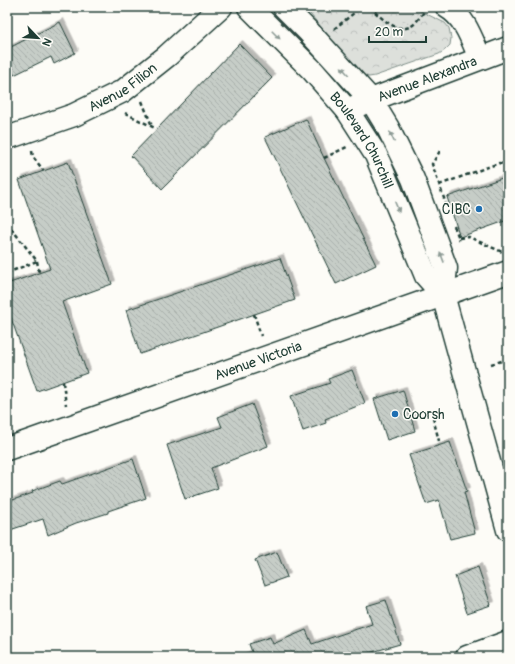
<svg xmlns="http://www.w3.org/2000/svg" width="515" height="664" font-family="Pangolin,sans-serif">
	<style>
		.park { fill: url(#park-crowns); stroke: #7e8e88 }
		.building { fill: url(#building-back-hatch); stroke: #1f3d34; filter: url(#shadow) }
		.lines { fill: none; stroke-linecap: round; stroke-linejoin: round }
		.minor-casing { stroke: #1f3d34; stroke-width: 25 }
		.tertiary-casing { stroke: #1f3d34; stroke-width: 25 }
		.path { stroke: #1f3d34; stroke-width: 2.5; stroke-dasharray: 4 3; stroke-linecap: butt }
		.minor { stroke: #fdfcf7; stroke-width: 22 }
		.tertiary { stroke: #fdfcf7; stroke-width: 22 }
		.oneway { fill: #8e9c96 }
		.poi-dot { fill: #1f6fb2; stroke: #fdfcf7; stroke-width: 1.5 }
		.labels { text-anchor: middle; stroke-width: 3; stroke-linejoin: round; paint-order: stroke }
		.street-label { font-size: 14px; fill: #1f3d34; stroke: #fdfcf7 }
		.poi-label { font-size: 14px; fill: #1f3d34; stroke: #fdfcf7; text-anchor: end }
	</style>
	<defs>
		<pattern id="park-crowns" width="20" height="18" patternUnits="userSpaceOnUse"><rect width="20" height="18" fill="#dde0db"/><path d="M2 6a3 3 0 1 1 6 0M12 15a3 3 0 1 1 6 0" fill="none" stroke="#bdc1bd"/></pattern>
		<pattern id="building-back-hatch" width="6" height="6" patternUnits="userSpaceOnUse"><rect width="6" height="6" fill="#c6cdc7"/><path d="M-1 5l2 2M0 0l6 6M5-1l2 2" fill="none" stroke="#aab1ac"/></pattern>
		<filter id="shadow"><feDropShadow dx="3.5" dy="-3.5" stdDeviation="0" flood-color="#0004"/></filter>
	</defs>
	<rect width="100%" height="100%" fill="#fdfcf7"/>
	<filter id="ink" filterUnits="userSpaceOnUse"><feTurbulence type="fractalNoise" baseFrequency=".025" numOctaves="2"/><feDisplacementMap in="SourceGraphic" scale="8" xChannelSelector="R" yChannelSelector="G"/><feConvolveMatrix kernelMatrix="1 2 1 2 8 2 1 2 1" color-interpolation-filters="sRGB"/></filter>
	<g filter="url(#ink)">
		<polygon class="park" points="304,7 412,7 445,23 449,28 451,38 450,45 445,50 439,54 375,76 369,77 363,76"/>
		<g class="building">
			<polygon points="60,22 75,53 54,64 51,57 14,75 7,60 7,49"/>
			<polygon points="239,44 272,78 162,189 131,156"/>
			<polygon points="306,119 324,158 376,265 336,284 265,137"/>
			<polygon points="68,162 112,284 62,302 87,373 37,391 7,307 7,284 50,269 19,180"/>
			<polygon points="508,176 508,220 460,237 447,197"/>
			<polygon points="280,258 295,300 140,354 126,310"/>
			<polygon points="352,370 365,403 325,419 326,423 303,431 291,396 330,383 328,379"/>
			<polygon points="403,390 415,431 387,440 374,399"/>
			<polygon points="252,404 268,446 211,468 218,488 185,499 167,445 222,427 218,417"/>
			<polygon points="450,442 467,491 464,492 475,533 450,539 439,500 426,504 409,455"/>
			<polygon points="133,459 146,498 108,511 108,513 76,523 48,535 43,519 7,531 7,502 33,493 32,491 60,481 62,484"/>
			<polygon points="277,552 287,577 265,585 255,560"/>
			<polygon points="478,567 491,605 467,613 455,576"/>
			<polygon points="386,600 400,644 355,657 241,657 252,652 249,644 270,637 273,644 306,630 312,644 372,624 366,606"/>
		</g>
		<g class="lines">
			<g class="minor-casing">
				<g id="minor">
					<path d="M447,7C465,17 472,40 480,58"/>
					<path id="s1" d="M347,110L371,100L508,48"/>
					<path id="s2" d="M7,138L74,115L123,91L167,56L221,7"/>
					<polyline points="467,657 508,642"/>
				</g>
			</g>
			<g class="tertiary-casing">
				<g id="tertiary">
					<path id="s3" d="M249,7L313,71L347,110L376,155L426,276L443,295"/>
					<polyline points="284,7 309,32 371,100 388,128 413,179 446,268 443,295 508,530"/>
					<path id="s4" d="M7,449L508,272"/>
				</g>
			</g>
			<g class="path">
				<path d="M370,7C379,16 398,36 413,25C417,22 421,15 425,11"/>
				<polyline points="334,29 354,13 356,7"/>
				<polyline points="142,101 152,126"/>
				<polyline points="125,113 157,129"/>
				<polyline points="32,151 33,157 44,171"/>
				<polyline points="440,151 432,164 446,204"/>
				<polyline points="324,158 347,147"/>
				<polyline points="439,185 499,163 508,165"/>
				<polyline points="7,223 37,261 7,273"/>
				<polyline points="454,226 459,238 458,240"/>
				<polyline points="459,238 469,237 502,252"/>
				<polyline points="37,261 39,272"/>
				<polyline points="254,314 261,336"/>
				<polyline points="491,364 505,360"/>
				<polyline points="63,382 66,405"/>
				<polyline points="433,418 439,441"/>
			</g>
			<use href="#minor" class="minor"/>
			<use href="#tertiary" class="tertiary"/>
		</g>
		<defs><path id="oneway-solid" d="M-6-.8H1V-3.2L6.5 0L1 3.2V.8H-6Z"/></defs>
		<g class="oneway">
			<use href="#oneway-solid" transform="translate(276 35) rotate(45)"/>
			<use href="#oneway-solid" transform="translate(345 71) rotate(-132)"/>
			<use href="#oneway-solid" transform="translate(392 137) rotate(-115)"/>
			<use href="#oneway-solid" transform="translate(397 207) rotate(67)"/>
			<use href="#oneway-solid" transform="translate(442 257) rotate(-111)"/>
		</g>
	</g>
	<g class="poi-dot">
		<circle cx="479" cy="209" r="4"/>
		<circle cx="395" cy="414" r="4"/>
	</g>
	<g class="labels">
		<g class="street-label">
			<text dy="5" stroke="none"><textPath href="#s1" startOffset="86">Avenue Alexandra</textPath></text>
			<text dy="5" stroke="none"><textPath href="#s2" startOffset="127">Avenue Filion</textPath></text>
			<text dy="5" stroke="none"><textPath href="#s3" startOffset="176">Boulevard Churchill</textPath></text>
			<text dy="5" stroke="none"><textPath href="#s4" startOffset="266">Avenue Victoria</textPath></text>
		</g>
		<g class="poi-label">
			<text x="471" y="214">CIBC</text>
			<text x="403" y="419" text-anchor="start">Coorsh</text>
		</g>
	</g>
	<rect width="515" height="664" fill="none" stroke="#fdfcf7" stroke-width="24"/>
	<rect x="12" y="12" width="491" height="640" fill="none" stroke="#1f3d34" stroke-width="1.5" filter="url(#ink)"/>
	<g transform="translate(38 38) rotate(115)" stroke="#fdfcf7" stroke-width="3" paint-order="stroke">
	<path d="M0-3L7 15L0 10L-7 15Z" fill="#1f3d34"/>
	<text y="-6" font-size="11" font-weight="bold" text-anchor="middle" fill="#1f3d34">N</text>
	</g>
	<path d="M369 36v6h57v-6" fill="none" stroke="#1f3d34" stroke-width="2"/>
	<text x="375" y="36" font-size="12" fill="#1f3d34" stroke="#fdfcf7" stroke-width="3" paint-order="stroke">20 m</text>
</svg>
